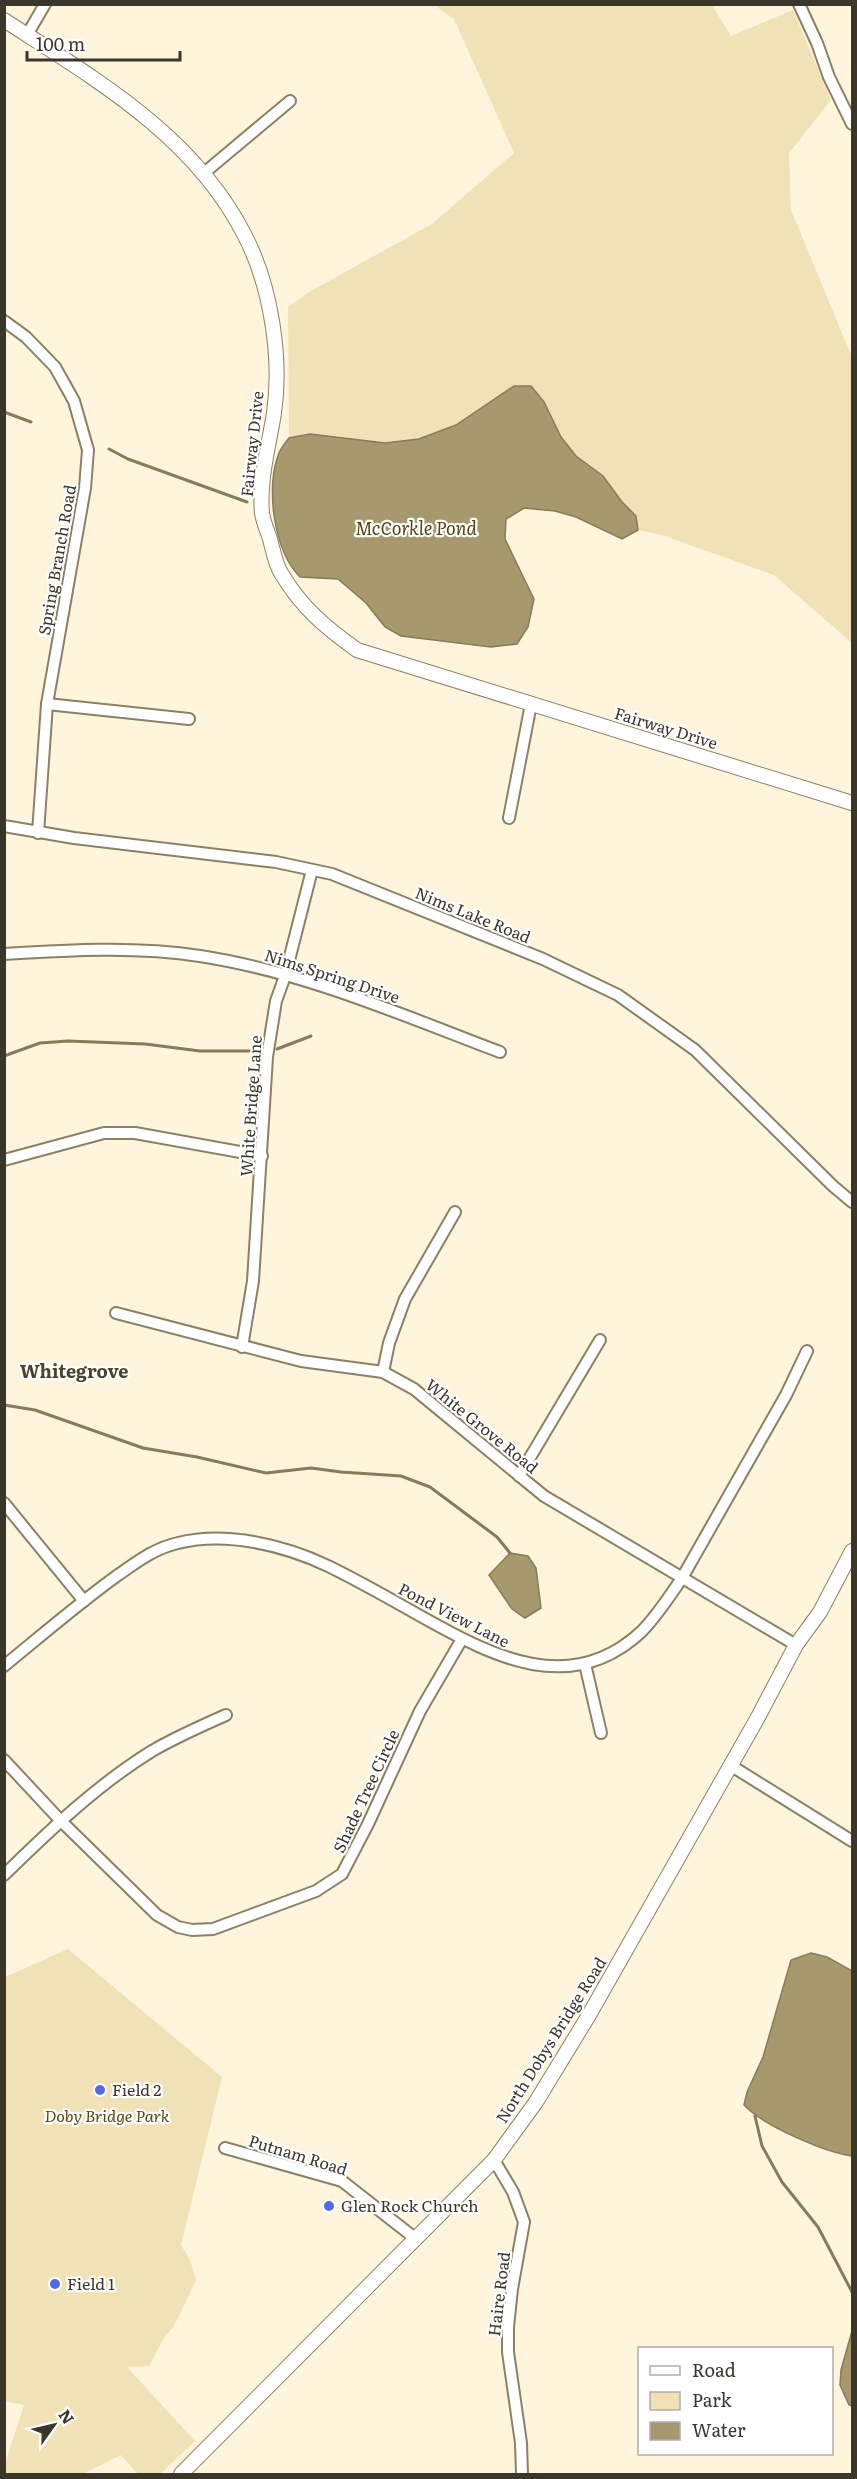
<svg xmlns="http://www.w3.org/2000/svg" width="857" height="2479" font-family="Literata,serif">
	<style>
		.green { fill: #f1e1b6 }
		.water { fill: #a8986e; stroke: #877b5a; stroke-width: 1.5 }
		.lines { fill: none; stroke-linecap: round; stroke-linejoin: round }
		.stream { stroke: #877b5a; stroke-width: 3 }
		.minor-casing { stroke: #8b8165; stroke-width: 14 }
		.tertiary-casing { stroke: #8b8165; stroke-width: 16 }
		.minor { stroke: #fff; stroke-width: 10 }
		.tertiary { stroke: #fff; stroke-width: 14 }
		.poi-dot { fill: #4f6be0; stroke: #fff; stroke-width: 2 }
		.labels { text-anchor: middle; stroke-width: 4.5; stroke-linejoin: round; paint-order: stroke }
		.street-label { font-size: 16px; fill: #3a362a; stroke: #fff }
		.poi-label { font-size: 16px; fill: #3a362a; stroke: #fff; text-anchor: start }
		.park-label { font-size: 16px; font-style: italic; fill: #584611; stroke: #fff }
		.water-label { font-size: 18px; font-style: italic; fill: #54430c; stroke: #fff }
		.neighbourhood-label { font-size: 18px; font-weight: bold; fill: #4d4329; stroke: #fff }
	</style>
	<rect width="100%" height="100%" fill="#fff5dd"/>
	<g class="green">
		<polygon points="434,5 712,5 731,36 793,10 831,100 789,153 791,210 852,357 852,643 774,575 662,535 638,530 636,516 622,502 603,476 576,456 561,437 544,402 514,386 456,425 419,439 385,443 310,434 289,438 288,307 309,292 432,224 514,153 454,19"/>
		<polygon points="68,1949 222,2077 181,2245 190,2260 196,2280 174,2326 163,2339 149,2366 127,2367 195,2441 160,2474 138,2474 121,2455 83,2474 5,2474 5,2464 24,2405 4,2401 5,1977"/>
	</g>
	<g class="water">
		<path d="M514,386H531L544,402L561,437L576,456L603,476L622,502L636,516L638,530L622,539L576,517L555,511L524,508L506,519L505,539L534,599L528,627L517,644L491,647L401,636L385,627L366,603L338,579L300,577C274,551 265,487 279,453C281,448 285,443 289,438L310,434L385,443L419,439L456,425Z"/>
		<polygon points="510,1553 528,1556 536,1568 541,1608 525,1618 512,1609 489,1575"/>
		<path d="M811,1953L827,1957L852,1971V2156C824,2152 764,2126 744,2105L747,2092L763,2057L791,1960Z"/>
		<polygon points="852,2331 852,2406 849,2405 840,2385 841,2370"/>
	</g>
	<g class="lines">
		<g class="stream">
			<polyline points="4,412 31,422"/>
			<polyline points="109,449 128,459 247,502"/>
			<polyline points="277,1049 311,1036"/>
			<polyline points="4,1056 40,1043 68,1041 145,1044 200,1051 251,1051"/>
			<polyline points="4,1405 35,1410 143,1448 197,1457 266,1473 311,1468 341,1472 401,1476 430,1487 497,1537 510,1553"/>
			<polyline points="755,2116 762,2146 782,2182 818,2227 852,2292"/>
		</g>
		<g class="minor-casing">
			<g id="minor">
				<polyline points="799,4 817,43 829,77 852,124"/>
				<polyline points="27,35 45,4"/>
				<polyline points="204,173 290,101"/>
				<polyline points="4,321 26,337 55,367 74,401 88,450 85,488 47,704 38,833"/>
				<polyline points="47,704 189,719"/>
				<polyline points="509,818 531,704"/>
				<polyline points="4,826 74,838 276,862 332,874 543,959 618,995 695,1050 833,1186 852,1202"/>
				<path d="M4,954C69,950 136,946 200,956C304,972 402,1015 500,1052"/>
				<polyline points="4,1160 104,1133 135,1133 262,1156"/>
				<polyline points="116,1313 301,1361 383,1372 414,1389 544,1496 796,1645"/>
				<polyline points="242,1347 253,1281 267,1057 276,1001 285,976 312,870"/>
				<polyline points="383,1372 389,1343 405,1299 455,1212"/>
				<polyline points="519,1476 600,1340"/>
				<polyline points="4,1503 84,1601"/>
				<polyline points="585,1664 601,1733"/>
				<path d="M4,1666C42,1635 79,1603 118,1575C137,1562 155,1548 178,1543C226,1531 284,1545 328,1566C361,1582 392,1600 424,1618C494,1657 571,1697 641,1632C657,1616 669,1597 682,1578L786,1395L807,1351"/>
				<polyline points="4,1760 60,1820 157,1915 178,1927 192,1930 213,1929 316,1891 342,1874 368,1824 420,1711 462,1639"/>
				<polyline points="730,1765 852,1841"/>
				<path d="M4,1875C50,1830 97,1785 152,1751C176,1737 201,1726 226,1715"/>
				<polyline points="225,2148 342,2181 416,2239"/>
				<polyline points="494,2160 513,2192 524,2222 512,2289 508,2327 508,2352 521,2443 522,2474"/>
			</g>
		</g>
		<g class="tertiary-casing">
			<g id="tertiary">
				<path d="M4,20C95,79 195,136 245,236C271,286 282,358 274,413C269,445 259,480 262,513C263,521 267,530 270,539C273,550 275,563 281,573C302,608 325,627 357,650L852,803"/>
				<polyline points="181,2474 494,2160 536,2102 589,2015 757,1719 796,1645 820,1612 852,1551"/>
			</g>
		</g>
		<use href="#minor" class="minor"/>
		<use href="#tertiary" class="tertiary"/>
	</g>
	<g class="poi-dot">
		<circle cx="100" cy="2090" r="6"/>
		<circle cx="329" cy="2206" r="6"/>
		<circle cx="55" cy="2284" r="6"/>
	</g>
	<g class="labels">
		<g class="street-label">
			<text transform="translate(252 444) rotate(-84)" y="6">Fairway Drive</text>
			<text transform="translate(57 560) rotate(-80)" y="6">Spring Branch Road</text>
			<text transform="translate(666 728) rotate(17)" y="6">Fairway Drive</text>
			<text transform="translate(473 915) rotate(22)" y="6">Nims Lake Road</text>
			<text transform="translate(332 976) rotate(18)" y="6">Nims Spring Drive</text>
			<text transform="translate(251 1106) rotate(-86)" y="6">White Bridge Lane</text>
			<text transform="translate(482 1426) rotate(39)" y="6">White Grove Road</text>
			<text transform="translate(454 1615) rotate(27)" y="6">Pond View Lane</text>
			<text transform="translate(366 1791) rotate(-65)" y="6">Shade Tree Circle</text>
			<text transform="translate(551 2040) rotate(-58)" y="6">North Dobys Bridge Road</text>
			<text transform="translate(298 2155) rotate(17)" y="6">Putnam Road</text>
			<text transform="translate(499 2294) rotate(-83)" y="6">Haire Road</text>
		</g>
		<g class="poi-label">
			<text x="112" y="2096">Field 2</text>
			<text x="341" y="2212">Glen Rock Church</text>
			<text x="67" y="2290">Field 1</text>
		</g>
		<g class="park-label">
			<text x="107" y="2122">Doby Bridge Park</text>
		</g>
		<g class="water-label">
			<text x="416" y="535">McCorkle Pond</text>
		</g>
		<g class="neighbourhood-label">
			<text x="74" y="1378">Whitegrove</text>
		</g>
	</g>
	<rect width="857" height="2479" fill="none" stroke="#3a362a" stroke-width="12"/>
	<rect x="638" y="2347" width="195" height="108" fill="#ffffff" stroke="#b0afaa" stroke-width="1.5"/>
	<rect x="650" y="2366" width="30" height="9" fill="#ffffff" stroke="#b0afaa" stroke-width="1.5"/>
	<text x="692" y="2377" font-size="18" fill="#3a362a">Road</text>
	<rect x="650" y="2392" width="30" height="18" fill="#f1e1b6" stroke="#b0afaa" stroke-width="1.5"/>
	<text x="692" y="2407" font-size="18" fill="#3a362a">Park</text>
	<rect x="650" y="2422" width="30" height="18" fill="#a8986e" stroke="#b0afaa" stroke-width="1.5"/>
	<text x="692" y="2437" font-size="18" fill="#3a362a">Water</text>
	<g transform="translate(54 2425) rotate(56)" stroke="#ffffff" stroke-width="4.5" paint-order="stroke">
	<path d="M0-4.5L10 22L0 15L-10 22Z" fill="#3a362a"/>
	<text y="-9" font-size="16" font-weight="bold" text-anchor="middle" fill="#3a362a">N</text>
	</g>
	<path d="M27 51v9h153v-9" fill="none" stroke="#3a362a" stroke-width="3"/>
	<text x="36" y="51" font-size="18" fill="#3a362a" stroke="#ffffff" stroke-width="4.5" paint-order="stroke">100 m</text>
</svg>
